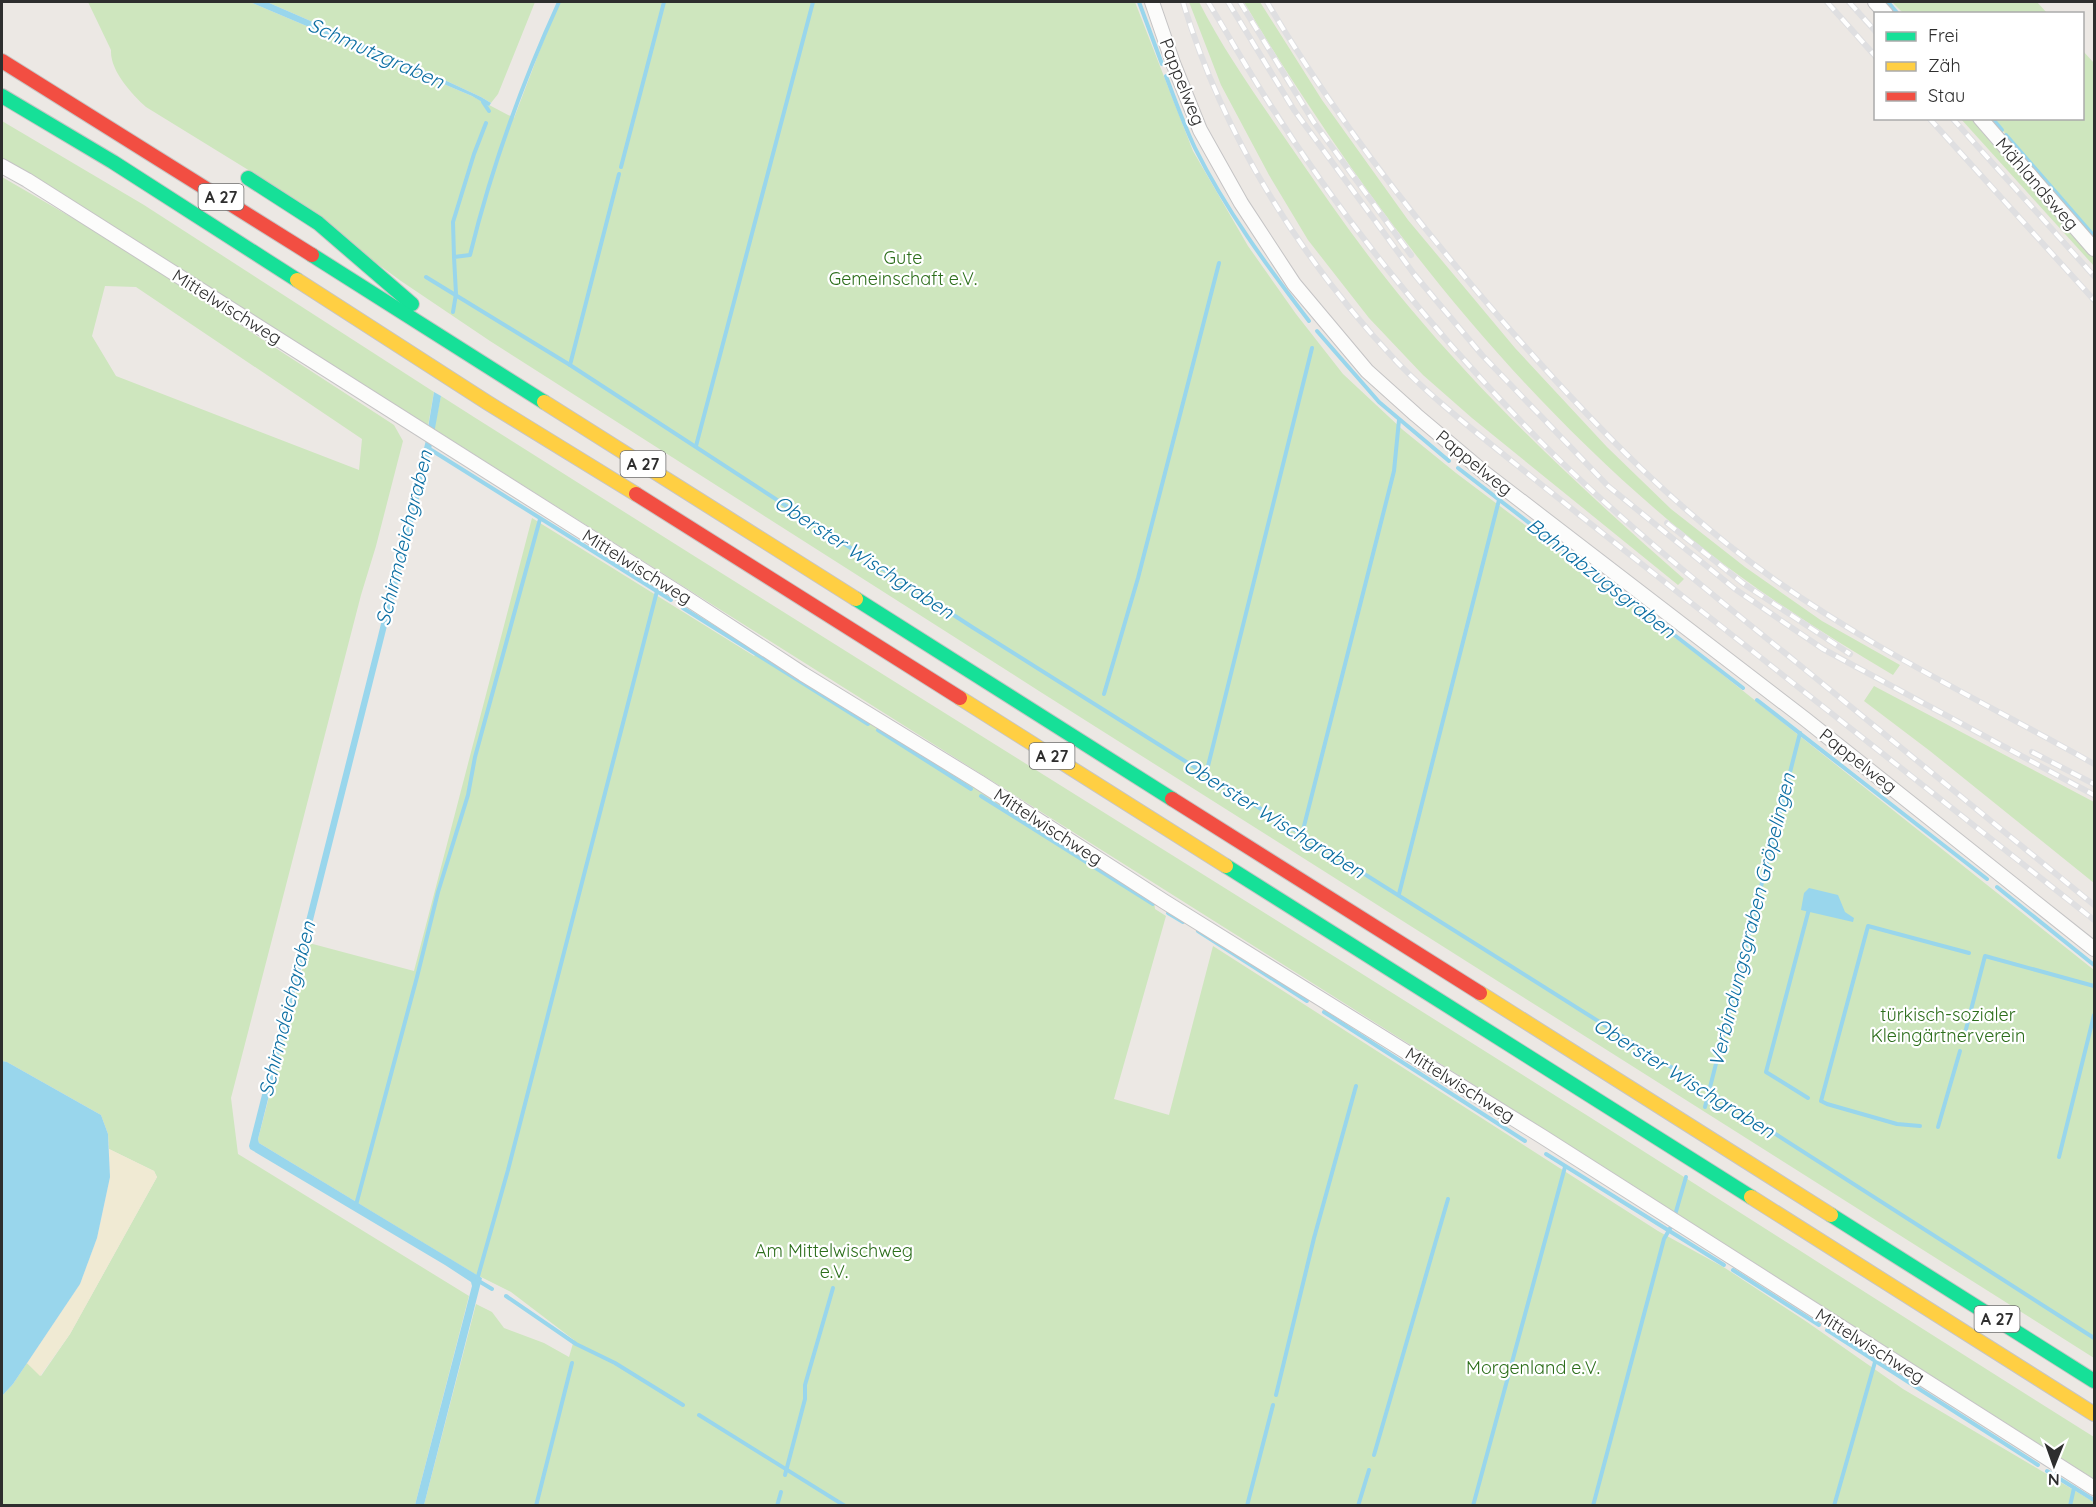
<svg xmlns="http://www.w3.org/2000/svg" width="2096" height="1507" font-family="Quicksand,sans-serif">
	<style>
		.green { fill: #cee6be; fill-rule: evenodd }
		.sand { fill: #f0ead3 }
		.water { fill: #99d6ec }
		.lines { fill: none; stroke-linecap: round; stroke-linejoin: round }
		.stream { stroke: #99d6ec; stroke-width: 4 }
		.street-casing { stroke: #c5c4c5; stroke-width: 16 }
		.fast-casing { stroke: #c6c5c4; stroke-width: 16 }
		.slow-casing { stroke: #c6c5c4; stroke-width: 16 }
		.jam-casing { stroke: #c6c5c4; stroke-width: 16 }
		.street { stroke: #fcfcfb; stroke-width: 14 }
		.fast { stroke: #16e098; stroke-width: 14 }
		.slow { stroke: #ffcf43; stroke-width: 14 }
		.jam { stroke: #f24e42; stroke-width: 14 }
		.rail-casing { stroke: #dfdfe1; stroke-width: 6 }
		.rail { stroke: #fff; stroke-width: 4; stroke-dasharray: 11; stroke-linecap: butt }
		.labels { text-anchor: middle; stroke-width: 4.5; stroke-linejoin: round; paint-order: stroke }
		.shield { fill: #fff; stroke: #6d6d6d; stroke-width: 1.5 }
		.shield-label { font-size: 16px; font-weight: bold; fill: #2e2e2e }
		.street-label { font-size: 18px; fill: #2e2e2e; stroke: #fff }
		.park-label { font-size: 18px; fill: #2c6e1b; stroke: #fff }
		.water-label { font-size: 20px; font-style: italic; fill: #0d6fa3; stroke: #fff }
	</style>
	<rect width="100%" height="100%" fill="#ece8e4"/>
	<g class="green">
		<path d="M88,2H250L472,96L514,118L551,21L561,2H1135L1193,151L1248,246L1296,314L1343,374L1403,430L1456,473L1703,659L2094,970V1358L1039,691L490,341L401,281L250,171L146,107C132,94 110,71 111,50Z"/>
		<polygon points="267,2 535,2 498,94 491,103 481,97 423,70"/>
		<path d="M1189,2H1199C1225,53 1259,100 1291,147C1329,202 1367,257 1410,308C1493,407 1587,494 1684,579L1678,585L1472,418L1423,375L1369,318L1308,240L1269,175L1221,85Z"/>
		<path d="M1244,2H1260L1322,100L1408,220L1515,348L1607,447L1671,509L1745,567L1822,621L1900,665L1893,675C1825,635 1758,592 1696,543C1553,428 1431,286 1328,134C1299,91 1270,47 1244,2Z"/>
		<polygon points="1892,2 2037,2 2047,13 1903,13"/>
		<polygon points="2083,51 2094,63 2094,240 1993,119 2082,118"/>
		<polygon points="1961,119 1973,119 2094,256 2094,266"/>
		<polygon points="2,121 144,205 434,392 428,426 2,160"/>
		<path d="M2,177L102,235L394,425L403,441L376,546L361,595L231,1098L238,1154L469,1296L415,1505H2V1396L13,1384L27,1363L41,1376L70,1334L157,1177L154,1171L109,1149L108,1134L101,1115L7,1062L2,1061ZM105,286L136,287L362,439L359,470L116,376L92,336Z"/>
		<path d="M441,396C822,638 1206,875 1588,1116C1757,1223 1925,1331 2094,1437V1479L1566,1143L434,429Z"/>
		<polygon points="532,518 754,656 760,650 1154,902 1155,909 1166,916 1114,1099 1169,1115 1213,946 1658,1231 1725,1268 1807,1322 1903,1389 2094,1502 2094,1505 424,1505 476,1304 492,1312 504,1328 544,1343 569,1357 574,1340 511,1292 475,1274 259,1143 258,1139 309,943 414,971"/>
		<polygon points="1874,686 2094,802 2094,883 1930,751 1864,701"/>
	</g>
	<polygon class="sand" points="109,1149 154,1171 157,1177 70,1334 40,1376 27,1363 80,1284 97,1238 103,1211 110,1177"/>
	<g class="water">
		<polygon points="250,2 267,2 423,70 481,97 491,103 489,106 472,96"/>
		<polygon points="434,392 441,396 430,455 258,1139 259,1143 482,1278 424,1505 415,1505 472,1286 471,1282 445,1265 250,1149 249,1146 377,640 426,440"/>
		<polygon points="1809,888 1838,895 1845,912 1854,918 1853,922 1801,910 1804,893"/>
		<polygon points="2,1061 7,1062 101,1115 108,1134 110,1177 97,1238 80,1284 13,1384 2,1396"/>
	</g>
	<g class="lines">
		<g class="stream">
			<polyline points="1139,2 1162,64"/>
			<polyline points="1888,2 1898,14"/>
			<path d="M1166,76C1175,100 1184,125 1195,148C1226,210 1267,266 1309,321"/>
			<polyline points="483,102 489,111"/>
			<polyline points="1992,118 2002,130"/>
			<polyline points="2006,135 2094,236"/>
			<polyline points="621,167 664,2"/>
			<polyline points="454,257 453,222 474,154 486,123"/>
			<polyline points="426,277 570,365 972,627 1660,1060 2094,1338"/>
			<path d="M453,312L456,294L454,257L470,255C491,169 522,83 559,2"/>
			<polyline points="1317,331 1379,402 1449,461"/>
			<polyline points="570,365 619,174"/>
			<polyline points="696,446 813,2"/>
			<polyline points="428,448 671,600"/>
			<polyline points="1458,468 1743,688"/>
			<polyline points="683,608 868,724"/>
			<polyline points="1104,694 1138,578 1219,263"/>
			<polyline points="1757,700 1987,879"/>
			<polyline points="878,730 971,789"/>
			<polyline points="1206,774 1312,348"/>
			<polyline points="981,796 1153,904"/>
			<polyline points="1302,834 1394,471 1399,420"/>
			<polyline points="1997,887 2094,965"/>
			<polyline points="1399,894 1499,500"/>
			<polyline points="1168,913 1183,922"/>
			<polyline points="1198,931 1307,1001"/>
			<polyline points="1324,1012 1525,1141"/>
			<polyline points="1965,1033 1985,956 2094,986"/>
			<polyline points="1808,1098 1766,1072 1809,909"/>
			<polyline points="1705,1107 1800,733"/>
			<polyline points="1920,1126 1897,1124 1827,1104 1821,1101 1868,926 1969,953"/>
			<polyline points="1938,1127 1960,1051"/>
			<polyline points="1546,1154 1724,1265"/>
			<polyline points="2059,1157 2094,1015"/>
			<polyline points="356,1205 417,977 438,892 468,795 475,757 540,519"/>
			<polyline points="1675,1215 1686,1177"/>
			<polyline points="1733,1270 1819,1325"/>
			<polyline points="492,1289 477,1280 508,1170 657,591"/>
			<polyline points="506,1296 576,1344 615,1363 683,1405"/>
			<polyline points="1827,1330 2038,1465"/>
			<polyline points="1276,1395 1314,1238 1356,1086"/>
			<polyline points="699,1415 845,1506"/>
			<polyline points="1374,1455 1448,1199"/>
			<polyline points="2047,1471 2094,1500"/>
			<polyline points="785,1475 805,1399 805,1385 833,1288"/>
			<polyline points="536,1506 572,1363"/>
			<polyline points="777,1506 781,1492"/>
			<polyline points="1247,1506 1273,1405"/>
			<polyline points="1358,1506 1369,1470"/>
			<polyline points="1473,1506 1565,1167"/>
			<polyline points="1593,1506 1664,1239 1672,1225"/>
			<polyline points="1834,1506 1875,1362"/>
			<polyline points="2070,1506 2074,1488"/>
		</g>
		<g class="street-casing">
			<g id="street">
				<polyline points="1152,2 1173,63 1200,130 1241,203 1294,284 1367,371 1416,415 1486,474 1805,719 2094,949"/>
				<polyline points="1875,2 1886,14"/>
				<polyline points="1980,118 2094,249"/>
				<polyline points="2,166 27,180 682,595 803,674 979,782 1165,902 1543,1137 2094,1488"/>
			</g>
		</g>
		<g class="fast-casing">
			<g id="fast">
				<polyline points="2,96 113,162 297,280"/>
				<polyline points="248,178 318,223 412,304"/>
				<polyline points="312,255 544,402"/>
				<polyline points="856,599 1172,799"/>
				<polyline points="1226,866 1751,1197"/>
				<polyline points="1831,1215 2094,1381"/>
			</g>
		</g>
		<g class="slow-casing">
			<g id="slow">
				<polyline points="297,280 488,403 636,494"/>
				<polyline points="544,402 856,599"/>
				<polyline points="960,698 1226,866"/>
				<polyline points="1480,993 1831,1215"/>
				<polyline points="1751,1197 2094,1414"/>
			</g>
		</g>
		<g class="jam-casing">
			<g id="jam">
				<polyline points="2,61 312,255"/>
				<polyline points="636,494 960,698"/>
				<polyline points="1172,799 1480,993"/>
			</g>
		</g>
		<use href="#street" class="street"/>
		<use href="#fast" class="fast"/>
		<use href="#slow" class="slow"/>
		<use href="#jam" class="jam"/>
		<g class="rail-casing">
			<g id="rail">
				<path d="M1183,2C1223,136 1301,260 1397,362C1434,400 1477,433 1518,466C1578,514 1639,562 1699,609C1831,713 1963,817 2094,920"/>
				<path d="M1208,2C1229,36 1249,72 1271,106C1347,226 1440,339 1539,440C1619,520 1708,591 1796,662C1895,743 1995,824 2094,905"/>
				<polyline points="1228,2 1294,110 1414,274 1482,355 1608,486 1735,589 1823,649 2094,795"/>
				<polyline points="1240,2 1313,121 1411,255"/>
				<path d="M1267,2C1339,124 1427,236 1521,342C1597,428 1677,510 1771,577C1873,650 1986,703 2094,764"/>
				<polyline points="1827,2 1876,57"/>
				<polyline points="1849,2 1876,32"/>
				<polyline points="1929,118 2094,300"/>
				<polyline points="1952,118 2094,276"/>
				<polyline points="1667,523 1744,584 1850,654"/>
				<polyline points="2032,752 2094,784"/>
			</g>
		</g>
		<use href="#rail" class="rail"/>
	</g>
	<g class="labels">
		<g class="shield">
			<rect x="198.5" y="184" width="45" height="26" rx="4.5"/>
			<rect x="620.5" y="451" width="45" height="26" rx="4.5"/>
			<rect x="1029.5" y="743" width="45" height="26" rx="4.5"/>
			<rect x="1974.5" y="1306" width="45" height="26" rx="4.5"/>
		</g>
		<g class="shield-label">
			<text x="221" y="203">A 27</text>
			<text x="643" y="470">A 27</text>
			<text x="1052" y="762">A 27</text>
			<text x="1997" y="1325">A 27</text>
		</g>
		<g class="street-label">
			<text transform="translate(1182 82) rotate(68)" y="6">Pappelweg</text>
			<text transform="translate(2037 184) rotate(49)" y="6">Mählandsweg</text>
			<text transform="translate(227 307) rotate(32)" y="6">Mittelwischweg</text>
			<text transform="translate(1474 463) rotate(39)" y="6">Pappelweg</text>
			<text transform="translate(637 567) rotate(32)" y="6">Mittelwischweg</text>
			<text transform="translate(1858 761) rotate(38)" y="6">Pappelweg</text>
			<text transform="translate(1048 827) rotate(33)" y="6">Mittelwischweg</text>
			<text transform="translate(1460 1085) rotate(32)" y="6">Mittelwischweg</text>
			<text transform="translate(1870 1346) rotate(32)" y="6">Mittelwischweg</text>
		</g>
		<g class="park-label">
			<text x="903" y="264">Gute<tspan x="903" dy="21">Gemeinschaft e.V.</tspan></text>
			<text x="1948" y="1021">türkisch-sozialer<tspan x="1948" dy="21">Kleingärtnerverein</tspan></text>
			<text x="834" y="1257">Am Mittelwischweg<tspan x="834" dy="21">e.V.</tspan></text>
			<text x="1533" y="1374">Morgenland e.V.</text>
		</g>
		<g class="water-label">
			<text transform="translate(376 53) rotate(24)" y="7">Schmutzgraben</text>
			<text transform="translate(404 538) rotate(-76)" y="7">Schirmdeichgraben</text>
			<text transform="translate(864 557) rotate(33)" y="7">Oberster Wischgraben</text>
			<text transform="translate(1601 578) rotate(38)" y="7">Bahnabzugsgraben</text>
			<text transform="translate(1274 818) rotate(32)" y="7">Oberster Wischgraben</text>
			<text transform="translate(1752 920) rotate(-76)" y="7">Verbindungsgraben Gröpelingen</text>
			<text transform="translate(287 1009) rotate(-76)" y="7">Schirmdeichgraben</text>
			<text transform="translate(1684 1078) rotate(32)" y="7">Oberster Wischgraben</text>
		</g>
	</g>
	<rect width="2096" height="1507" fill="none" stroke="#2e2e2e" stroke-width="6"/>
	<rect x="1874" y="12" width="210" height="108" fill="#ffffff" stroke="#ababab" stroke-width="1.5"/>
	<rect x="1886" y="32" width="30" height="9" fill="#16e098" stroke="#ababab" stroke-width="1.5"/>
	<text x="1928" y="42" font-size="18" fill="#2e2e2e">Frei</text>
	<rect x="1886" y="62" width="30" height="9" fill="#ffcf43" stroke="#ababab" stroke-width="1.5"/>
	<text x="1928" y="72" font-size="18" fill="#2e2e2e">Zäh</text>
	<rect x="1886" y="92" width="30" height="9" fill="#f24e42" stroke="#ababab" stroke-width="1.5"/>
	<text x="1928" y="102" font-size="18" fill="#2e2e2e">Stau</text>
	<g transform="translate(2054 1465) rotate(181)" stroke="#ffffff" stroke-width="4.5" paint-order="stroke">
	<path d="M0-4.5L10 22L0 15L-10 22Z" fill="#2e2e2e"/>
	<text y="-9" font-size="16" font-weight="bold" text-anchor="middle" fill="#2e2e2e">N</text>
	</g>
</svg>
